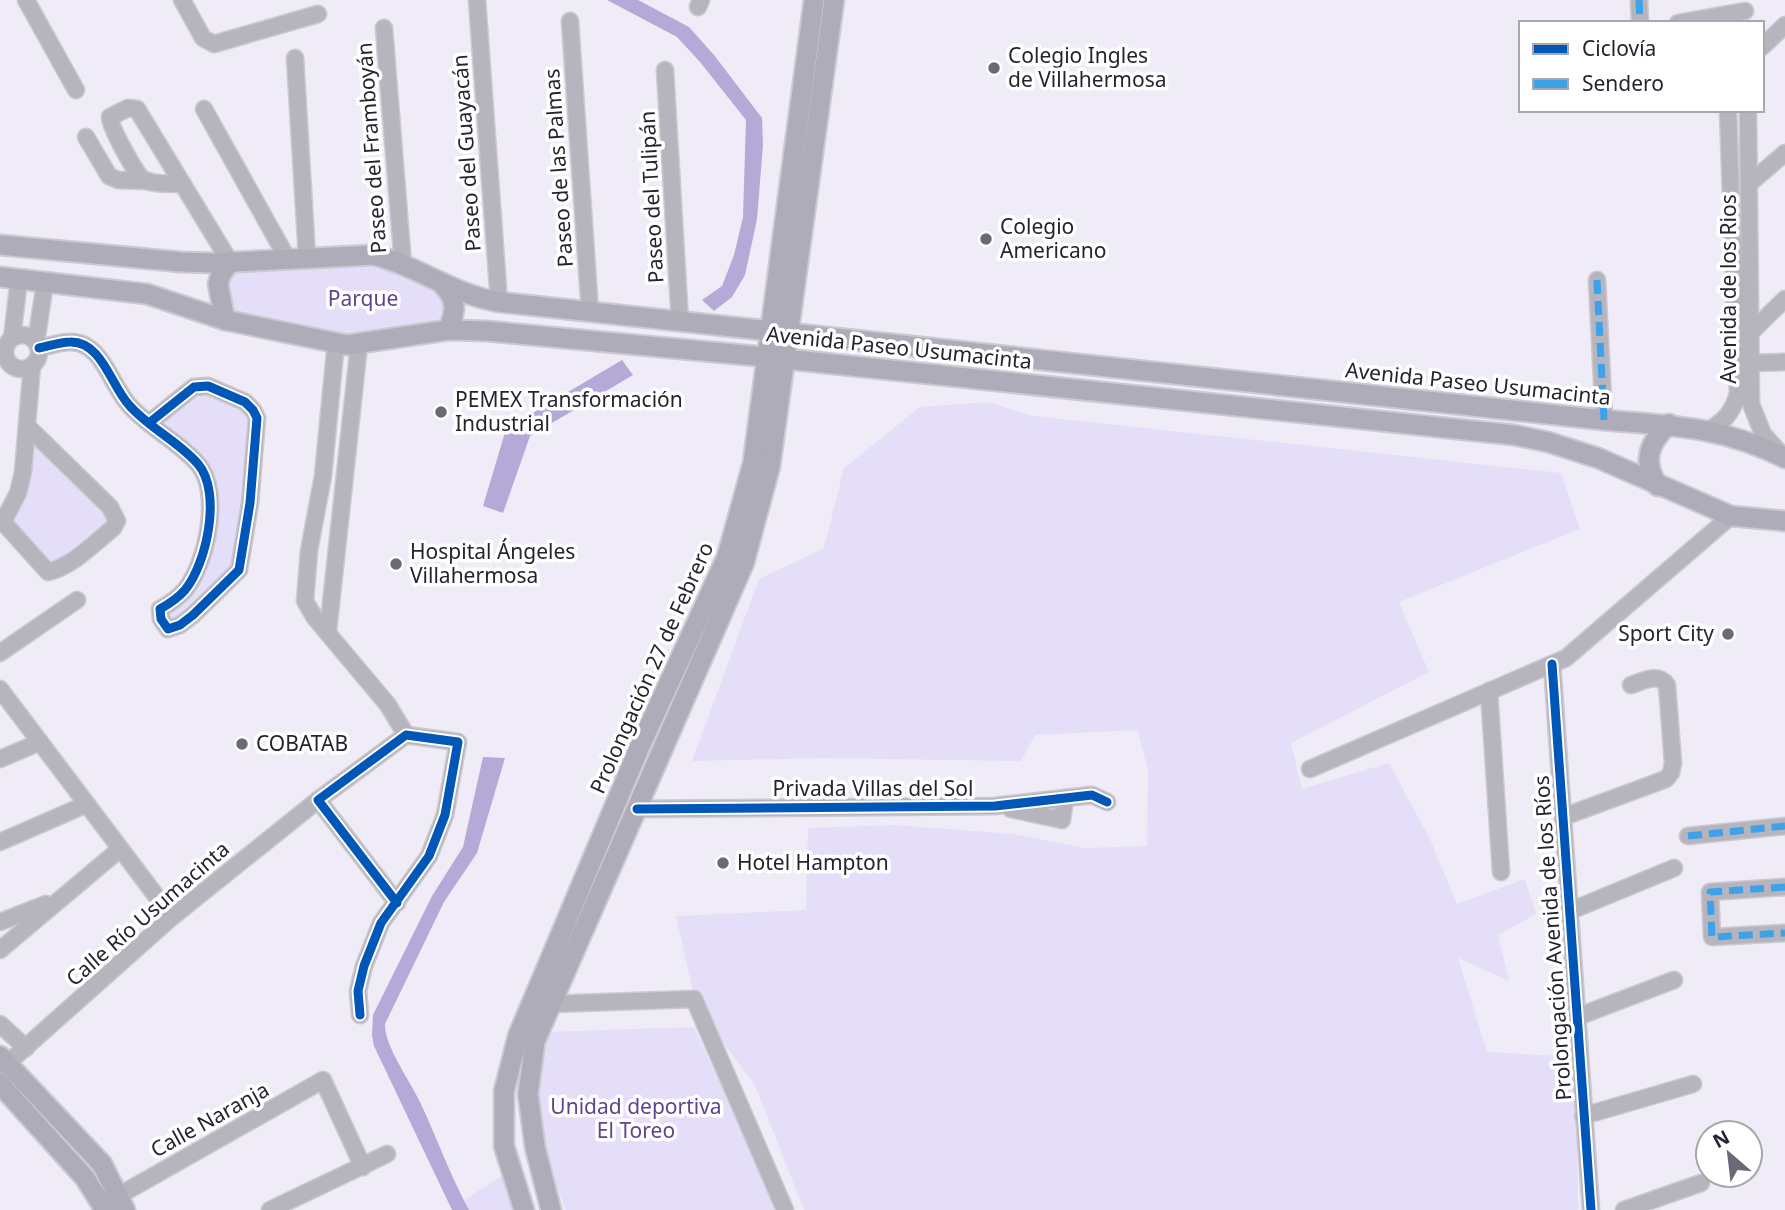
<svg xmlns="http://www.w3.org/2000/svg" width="1785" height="1210" font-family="'Noto Sans',sans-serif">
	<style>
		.green { fill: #e4def8 }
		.water { fill: #b5aad7 }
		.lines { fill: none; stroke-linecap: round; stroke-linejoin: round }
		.minor-casing { stroke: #ccc9d2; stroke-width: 19 }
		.major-casing { stroke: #ccc9d2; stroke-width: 23 }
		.minor { stroke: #b6b4bd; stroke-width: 16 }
		.major { stroke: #aeacb8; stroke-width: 19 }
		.quiet { stroke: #3ea2eb; stroke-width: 7; stroke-dasharray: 14 7; stroke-linecap: butt }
		.cycleway-casing { stroke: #fff; stroke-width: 13 }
		.cycleway { stroke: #0057b8; stroke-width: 9 }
		.poi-dot { fill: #6c6976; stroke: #fff; stroke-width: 2.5 }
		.labels { text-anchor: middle; stroke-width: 7; stroke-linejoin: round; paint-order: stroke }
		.poi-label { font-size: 21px; fill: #262330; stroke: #fff; text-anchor: start }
		.street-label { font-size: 21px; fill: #262330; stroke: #fff }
		.park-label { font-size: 21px; fill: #5c4590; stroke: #fff }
	</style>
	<rect width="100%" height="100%" fill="#efecf7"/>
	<g class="green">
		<polygon points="364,255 446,289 448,330 359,345 225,320 225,270"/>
		<polygon points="194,387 253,410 239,570 179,625 161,619 201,565 207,480 149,423"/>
		<polygon points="988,402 1033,416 1561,473 1580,529 1399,602 1429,672 1291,743 1302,789 1389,763 1430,839 1457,904 1525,879 1536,914 1498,935 1509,981 1458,958 1487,1052 1576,1057 1578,1210 804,1210 754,1083 697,1009 676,916 806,910 808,828 894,825 1014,834 1085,848 1147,846 1148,769 1137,730 1035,735 1021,761 823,758 692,761 759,579 824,548 844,468 920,407"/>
		<polygon points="28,427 117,521 48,572 3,522"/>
		<polygon points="694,1027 778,1210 566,1210 554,1180 535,1097 544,1032"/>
		<polygon points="507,1173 520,1210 469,1210 464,1200"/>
	</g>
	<g class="water">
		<polygon points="607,0 638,0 689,27 714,55 762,118 763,145 757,219 745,275 732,297 714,311 702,300 722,286 734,255 743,217 746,120 700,62 677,37"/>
		<polygon points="622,360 633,375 530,436 503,513 483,506 506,429"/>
		<path d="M483,757L505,758L477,853L444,902L385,1024C384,1045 410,1081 420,1102C437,1138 450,1175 469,1210H452L374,1046L372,1035L373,1015L432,896L463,847Z"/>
	</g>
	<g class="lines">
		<g class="minor-casing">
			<g id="minor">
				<polyline points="26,0 76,90"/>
				<polyline points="182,0 203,38 214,44 318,14"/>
				<polyline points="477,0 499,302"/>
				<polyline points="1639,0 1640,23"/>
				<polyline points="698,7 701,0"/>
				<polyline points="570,21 590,312"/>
				<polyline points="1678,23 1745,11"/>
				<polyline points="384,28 403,265"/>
				<polyline points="1762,47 1785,25"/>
				<polyline points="295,58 307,257"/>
				<polyline points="665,70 680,322"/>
				<polyline points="204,109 287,258"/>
				<polyline points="1748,110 1751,404 1763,434 1781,454"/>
				<polyline points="86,137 109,176 118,180 149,181"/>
				<polyline points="1750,183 1785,153"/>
				<path d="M183,184C172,183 154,185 144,180C136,175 110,127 110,117L128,108L137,109L230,262"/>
				<polyline points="1597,280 1604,420"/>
				<polyline points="1750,333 1785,299"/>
				<circle cx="22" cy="352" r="17"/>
				<polyline points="12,338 19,279"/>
				<polyline points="36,342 45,283"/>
				<polyline points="336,342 323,476 309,551 305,601 315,618 388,705 406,735"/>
				<path d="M39,348C49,346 60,342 70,342C102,341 111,386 129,405C149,428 178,441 198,464C222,492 207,563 185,590C178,598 169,604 160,609L161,619L168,629L180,625L193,615L239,570L250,503L257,418L253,410L245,402L208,386L194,387L149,423"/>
				<polyline points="1749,363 1785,362"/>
				<path d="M28,427L110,507L117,521L113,528C93,544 73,566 48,572L3,522L18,493L23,472L32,365"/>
				<path d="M1707,431C1724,422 1732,413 1738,394L1728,110"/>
				<polyline points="328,631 359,345"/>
				<polyline points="0,653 77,600"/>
				<polyline points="1552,664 1591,1210"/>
				<polyline points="0,689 172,917"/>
				<polyline points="1489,691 1501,872"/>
				<polyline points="0,759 40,742"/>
				<polyline points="1310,769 1566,658 1731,516"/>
				<polyline points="637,809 995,806 1092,795 1107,802"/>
				<polyline points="1011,809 1062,820 1065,798"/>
				<path d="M1563,817L1666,779L1671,773L1673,763L1667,685C1658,672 1644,681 1631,685"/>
				<polyline points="1688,836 1785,826"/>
				<polyline points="0,842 87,804"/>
				<polyline points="1785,887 1710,892 1712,937 1785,933"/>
				<polyline points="1570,911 1674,868"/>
				<polyline points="0,922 46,904"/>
				<polyline points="0,950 120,849"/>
				<polyline points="550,1004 694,999 785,1210"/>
				<polyline points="360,1015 358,991 364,966 381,923 429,856 445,815 458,742 406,735 318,800 397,903"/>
				<polyline points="1577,1017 1674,980"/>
				<polyline points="0,1024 26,1048"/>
				<polyline points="0,1070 172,917 318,800"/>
				<polyline points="1583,1116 1693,1084"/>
				<polyline points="118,1196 323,1080 363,1167"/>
				<polyline points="270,1210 387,1154"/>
				<polyline points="1624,1210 1701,1183"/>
			</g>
		</g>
		<g class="major-casing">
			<g id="major">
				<path d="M0,245L181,262L214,263L374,255C418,266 454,295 499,302L1604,420C1673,426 1721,426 1785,458"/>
				<polyline points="0,277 147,294 225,320 347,345 448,330 487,331 766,357 1514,435 1548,442 1598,458 1731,516 1785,521"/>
				<path d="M442,284C458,300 456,311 448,330"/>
				<polyline points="225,320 218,284 221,274 230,262"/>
				<path d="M1658,486C1642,462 1648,443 1669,424"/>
				<polyline points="0,1056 102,1164 125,1210"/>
				<polyline points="0,1084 85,1178 105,1210"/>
				<polyline points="524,1210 504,1146 504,1091 518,1036 640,746 727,557 753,463 814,0"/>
				<polyline points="551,1210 535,1147 528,1094 535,1041 744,563 770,466 834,0"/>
			</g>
		</g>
		<use href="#minor" class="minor"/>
		<use href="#major" class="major"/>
		<g class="quiet">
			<polyline points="1639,0 1640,23"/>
			<polyline points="1597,280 1604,420"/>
			<polyline points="1688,836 1785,826"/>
			<polyline points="1785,887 1710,892 1712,937 1785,933"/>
		</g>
		<g class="cycleway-casing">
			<g id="cycleway">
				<path d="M39,348C49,346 60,342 70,342C102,341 111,386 129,405C149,428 178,441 198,464C222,492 207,563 185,590C178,598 169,604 160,609L161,619L168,629L180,625L193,615L239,570L250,503L257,418L253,410L245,402L208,386L194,387L149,423"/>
				<polyline points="1552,664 1591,1210"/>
				<polyline points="637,809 995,806 1092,795 1107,802"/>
				<polyline points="360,1015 358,991 364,966 381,923 429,856 445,815 458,742 406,735 318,800 397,903"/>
			</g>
		</g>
		<use href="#cycleway" class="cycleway"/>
	</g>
	<g class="poi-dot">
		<circle cx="994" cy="68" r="7"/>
		<circle cx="986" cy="239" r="7"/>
		<circle cx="441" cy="412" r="7"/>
		<circle cx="396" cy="564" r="7"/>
		<circle cx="1728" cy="634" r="7"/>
		<circle cx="242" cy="744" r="7"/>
		<circle cx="723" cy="863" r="7"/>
	</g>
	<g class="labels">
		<g class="poi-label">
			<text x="1008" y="63">Colegio Ingles<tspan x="1008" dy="24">de Villahermosa</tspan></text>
			<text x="1000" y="234">Colegio<tspan x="1000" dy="24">Americano</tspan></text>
			<text x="455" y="407">PEMEX Transformación<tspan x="455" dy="24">Industrial</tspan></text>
			<text x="410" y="559">Hospital Ángeles<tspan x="410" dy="24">Villahermosa</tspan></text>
			<text x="1714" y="641" text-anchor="end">Sport City</text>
			<text x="256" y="751">COBATAB</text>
			<text x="737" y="870">Hotel Hampton</text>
		</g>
		<g class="street-label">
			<text transform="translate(372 148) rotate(-94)" y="7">Paseo del Framboyán</text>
			<text transform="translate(467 153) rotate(-94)" y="7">Paseo del Guayacán</text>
			<text transform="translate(559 168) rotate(-94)" y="7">Paseo de las Palmas</text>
			<text transform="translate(652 197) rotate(-93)" y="7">Paseo del Tulipán</text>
			<text transform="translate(1729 289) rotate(-90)" y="7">Avenida de los Rios</text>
			<text transform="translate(899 348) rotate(6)" y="7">Avenida Paseo Usumacinta</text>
			<text transform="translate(1478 384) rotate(6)" y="7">Avenida Paseo Usumacinta</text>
			<text transform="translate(652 668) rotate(-66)" y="7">Prolongación 27 de Febrero</text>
			<text x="873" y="796">Privada Villas del Sol</text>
			<text transform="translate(148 914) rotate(-41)" y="7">Calle Río Usumacinta</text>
			<text transform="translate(1553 938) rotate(-94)" y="7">Prolongación Avenida de los Ríos</text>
			<text transform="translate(210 1120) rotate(-29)" y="7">Calle Naranja</text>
		</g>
		<g class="park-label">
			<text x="363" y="306">Parque</text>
			<text x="636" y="1114">Unidad deportiva<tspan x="636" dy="24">El Toreo</tspan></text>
		</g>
	</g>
	<rect x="1519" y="21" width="245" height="91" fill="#ffffff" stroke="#a8a7ac" stroke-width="2"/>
	<rect x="1533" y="44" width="35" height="10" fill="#0057b8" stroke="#a8a7ac" stroke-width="2"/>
	<text x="1582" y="56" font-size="21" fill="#262330">Ciclovía</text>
	<rect x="1533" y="79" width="35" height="10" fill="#3ea2eb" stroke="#a8a7ac" stroke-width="2"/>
	<text x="1582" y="91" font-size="21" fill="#262330">Sendero</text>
	<g transform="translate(1729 1154) rotate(332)"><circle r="33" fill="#ffffff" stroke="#a8a7ac" stroke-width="2"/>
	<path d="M0-5L12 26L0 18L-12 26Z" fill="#6c6976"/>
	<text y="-10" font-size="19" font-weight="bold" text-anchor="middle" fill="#262330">N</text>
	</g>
</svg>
